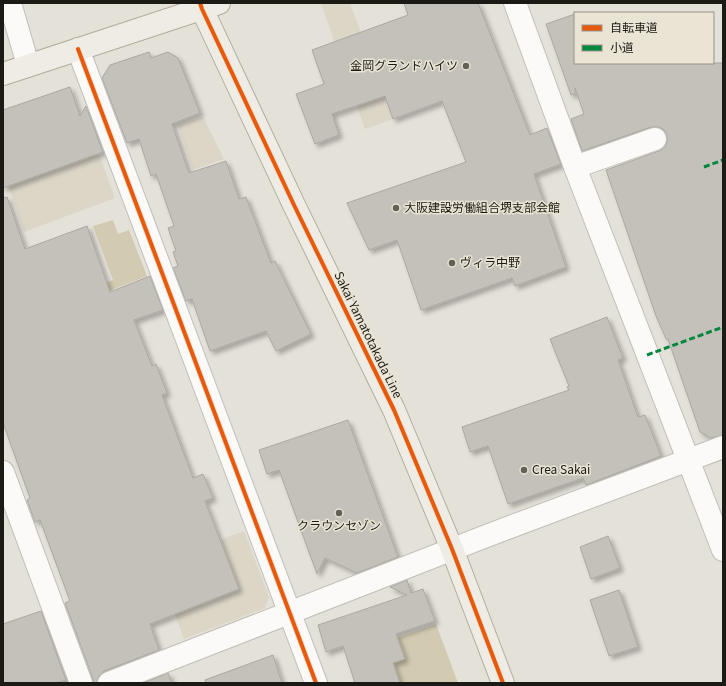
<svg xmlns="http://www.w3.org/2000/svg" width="726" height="686" font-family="Georgia,'Noto Sans JP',serif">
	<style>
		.built { fill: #dcd6c7 }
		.green { fill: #d2cab1 }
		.building { fill: #c3c1ba; stroke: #aaa8a1; filter: url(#shadow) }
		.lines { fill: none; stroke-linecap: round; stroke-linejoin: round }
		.minor-casing { stroke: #c1bfb8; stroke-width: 24 }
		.major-casing { stroke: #b2ad9c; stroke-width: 24 }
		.minor { stroke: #fbfaf9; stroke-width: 22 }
		.major { stroke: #efece5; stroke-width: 22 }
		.quiet { stroke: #00873e; stroke-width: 3; stroke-dasharray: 6 3; stroke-linecap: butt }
		.cycleway-casing { stroke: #e9e4d4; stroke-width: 6 }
		.cycleway { stroke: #e8590c; stroke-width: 4 }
		.poi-dot { fill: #626059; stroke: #e9e4d4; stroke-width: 1.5 }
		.labels { text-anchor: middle; stroke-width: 3; stroke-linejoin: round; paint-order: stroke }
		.poi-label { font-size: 12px; fill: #1c1a14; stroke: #e9e4d4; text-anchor: start }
		.street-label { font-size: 12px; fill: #1c1a14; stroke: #e9e4d4 }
	</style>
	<defs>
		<filter id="shadow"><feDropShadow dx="3.5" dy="3.5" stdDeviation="2" flood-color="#0004"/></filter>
	</defs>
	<rect width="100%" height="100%" fill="#e4e1d9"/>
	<g class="built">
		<polygon points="321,3 350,3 393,119 365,129"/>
		<polygon points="203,117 224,159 193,170 178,125"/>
		<polygon points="89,127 115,198 24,232 3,169 3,157"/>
		<polygon points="244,531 269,597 265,608 184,639 175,614 220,540"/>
	</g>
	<g class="green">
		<polygon points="113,220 118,234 129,230 147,276 58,311 64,298 113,280 93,226"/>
		<polygon points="436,624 458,683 400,683 393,663 405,659 397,638"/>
	</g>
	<g class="building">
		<polygon points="404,3 478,3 530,135 547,128 561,164 534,174 566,267 515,286 512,278 421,310 397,240 369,250 347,203 466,162 442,101 393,119 385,96 332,114 339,135 315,144 296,94 324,84 312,50 408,15"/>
		<polygon points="575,14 575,63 723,63 723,435 711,438 700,432 668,339 666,339 656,316 606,170 659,151 665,147 667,142 667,135 663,129 658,127 651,127 582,151 571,119 584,114 575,88 575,94 571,95 546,24"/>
		<polygon points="149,52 151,58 168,52 178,58 200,113 172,124 189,173 226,161 239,199 246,197 271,263 275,261 311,334 276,351 266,331 210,351 192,299 186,301 173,268 178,266 173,252 176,251 168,228 174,226 156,174 151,176 139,139 127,143 102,78 110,65"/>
		<polygon points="70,87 80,116 86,106 103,152 3,188 3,110"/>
		<polygon points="7,197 25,249 87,226 110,292 150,276 163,310 134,320 152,366 156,364 167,393 162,395 193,478 203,474 213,498 205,501 239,589 150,624 159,650 104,671 99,676 97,683 93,683 93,679 65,603 70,601 40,520 35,522 27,500 30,498 3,423 3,198"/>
		<polygon points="607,317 623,358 618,360 638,417 645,415 661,456 586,485 583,478 508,504 488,446 470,452 462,427 569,390 567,387 569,386 550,339"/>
		<polygon points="348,420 398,557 357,573 325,558 317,574 279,470 267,474 259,450"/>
		<polygon points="608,536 620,568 591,579 580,547"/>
		<polygon points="407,580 411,593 423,589 435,621 396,634 405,659 393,663 400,683 355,683 343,646 326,652 318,625 407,595 390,587"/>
		<polygon points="619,590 638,647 609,656 590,600"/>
		<polygon points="41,611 66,680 56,683 3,683 3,624"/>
		<polygon points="273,655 282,683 206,683 205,680"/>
		<polygon points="168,673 172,683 143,683"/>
	</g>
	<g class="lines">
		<g class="minor-casing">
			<g id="minor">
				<polyline points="10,3 28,65"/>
				<polyline points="515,3 575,167 723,550"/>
				<polyline points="78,49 316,683"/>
				<polyline points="575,167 655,139"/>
				<polyline points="3,472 81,683"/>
				<polyline points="109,683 489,535 723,447"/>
			</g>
		</g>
		<g class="major-casing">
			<g id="major">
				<polyline points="200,3 202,9 294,205 394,410 452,549 503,683"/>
				<polyline points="3,74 219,3"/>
			</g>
		</g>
		<use href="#minor" class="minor"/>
		<use href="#major" class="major"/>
		<g class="quiet">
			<polyline points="704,167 723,160"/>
			<polyline points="647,355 723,327"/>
		</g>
		<g class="cycleway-casing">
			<g id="cycleway">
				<polyline points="200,3 202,9 294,205 394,410 452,549 503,683"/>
				<polyline points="78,49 316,683"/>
			</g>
		</g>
		<use href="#cycleway" class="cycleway"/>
	</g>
	<g class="poi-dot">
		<circle cx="466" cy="66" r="4"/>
		<circle cx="396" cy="208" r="4"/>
		<circle cx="452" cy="263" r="4"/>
		<circle cx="524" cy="470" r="4"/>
		<circle cx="339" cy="513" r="4"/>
	</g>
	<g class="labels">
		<g class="poi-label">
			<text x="458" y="70" text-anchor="end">金岡グランドハイツ</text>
			<text x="404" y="212">大阪建設労働組合堺支部会館</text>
			<text x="460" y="267">ヴィラ中野</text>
			<text x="532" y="474">Crea Sakai</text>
			<text x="339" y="530" text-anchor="middle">クラウンセゾン</text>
		</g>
		<g class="street-label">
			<text transform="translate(368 335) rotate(64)" y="4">Sakai Yamatotakada Line</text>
		</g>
	</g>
	<rect width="726" height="686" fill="none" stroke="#1c1a14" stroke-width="8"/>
	<rect x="574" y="12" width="140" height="52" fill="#e9e4d4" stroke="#979387"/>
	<rect x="582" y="25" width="20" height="6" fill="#e8590c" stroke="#979387"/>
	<text x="610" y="32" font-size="12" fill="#1c1a14">自転車道</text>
	<rect x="582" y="45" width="20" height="6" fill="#00873e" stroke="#979387"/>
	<text x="610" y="52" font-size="12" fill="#1c1a14">小道</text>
</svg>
